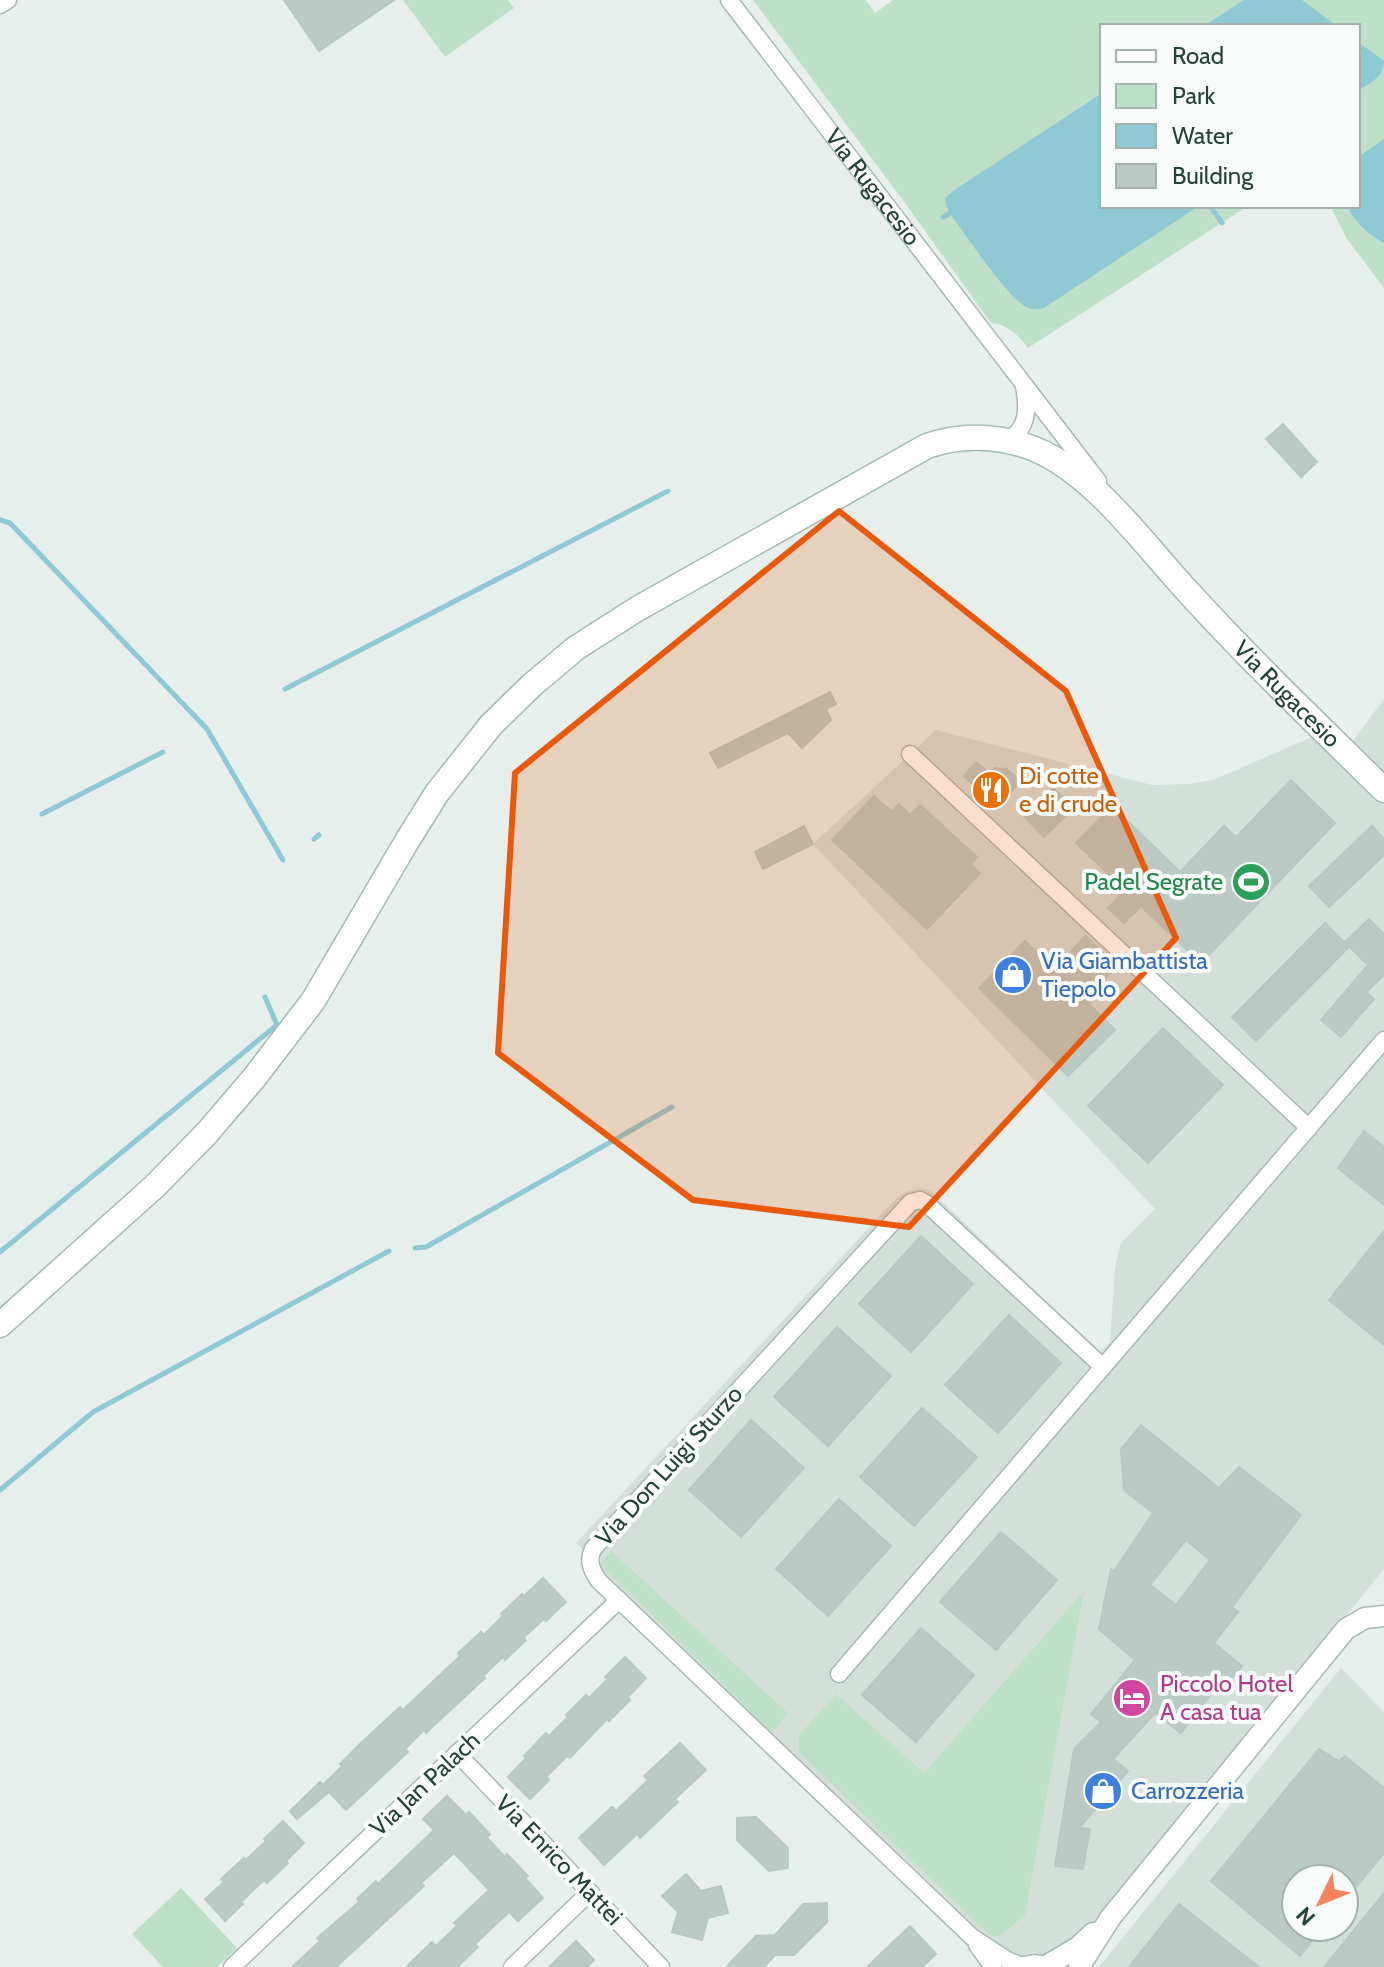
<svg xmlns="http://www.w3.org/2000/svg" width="1384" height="1967" font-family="Cabin,sans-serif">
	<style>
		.built { fill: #d4dfda; fill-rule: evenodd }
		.green { fill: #bfe0c8 }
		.water { fill: #8ec9d4 }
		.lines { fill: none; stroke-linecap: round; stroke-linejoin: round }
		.stream { stroke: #8ec9d4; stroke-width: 5 }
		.building { fill: #bbcac4; stroke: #b8c9c2; stroke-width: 2; fill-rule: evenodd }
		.minor-casing { stroke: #a8b8b2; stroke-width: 19 }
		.tertiary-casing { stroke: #a8b8b2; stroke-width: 23 }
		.secondary-casing { stroke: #a4bbb3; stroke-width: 27 }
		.minor { stroke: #fff; stroke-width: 16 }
		.tertiary { stroke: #fff; stroke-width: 20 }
		.secondary { stroke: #fff; stroke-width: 24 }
		.marked { fill: #e8590c; fill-opacity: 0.2; stroke: #e8590c; stroke-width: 6; stroke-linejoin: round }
		.labels { text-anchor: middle; stroke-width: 8; stroke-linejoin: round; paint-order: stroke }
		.street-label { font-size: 24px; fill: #24423a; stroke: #f7fbf9 }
		.food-label { font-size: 24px; fill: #c56008; stroke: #f7fbf9; text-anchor: start }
		.leisure-label { font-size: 24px; fill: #27864d; stroke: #f7fbf9; text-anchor: end }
		.shop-label { font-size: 24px; fill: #366cbe; stroke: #f7fbf9; text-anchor: start }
		.hotel-label { font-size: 24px; fill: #b23c85; stroke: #f7fbf9; text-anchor: start }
	</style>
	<rect width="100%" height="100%" fill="#e6efeb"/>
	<g class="built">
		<polygon points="1384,699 1384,773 1352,742"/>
		<polygon points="936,730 1152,785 1189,784 1213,780 1317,735 1384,800 1384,1569 1108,1910 1078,1941 1058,1956 1024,1962 974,1934 598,1573 596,1562 576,1543 888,1207 902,1194 910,1190 924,1188 932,1192 1100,1352 1110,1342 1115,1268 1121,1243 1155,1209 813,844"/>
		<path d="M1341,1668L1384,1712V1967H1099ZM1296,1879H1344V1927H1296Z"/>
	</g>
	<g class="green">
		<polygon points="403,0 508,0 514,8 445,57"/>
		<path d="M753,0H866L875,13L893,0H1384V288L1347,239L1330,206H1358V26H1102V206H1248L1028,348C1017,334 1009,325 991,323L902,199Z"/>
		<polygon points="611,1551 788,1713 772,1733 600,1564"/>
		<polygon points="1084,1591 1025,1915 1000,1936 990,1936 799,1752 798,1742 800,1734 836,1694 924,1773"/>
		<polygon points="181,1888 237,1948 217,1967 163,1967 132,1934"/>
	</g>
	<g class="water">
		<polygon points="1244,0 1302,0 1337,26 1204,26"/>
		<path d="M1358,42L1384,61C1384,77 1370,83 1358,91Z"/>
		<path d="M1102,93V206H1199L1044,308C1038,309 1032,310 1026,307C1007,297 968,238 953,218L947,207L945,198L953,191Z"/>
		<path d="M1384,139V243C1366,232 1357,225 1347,206H1358V157Z"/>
	</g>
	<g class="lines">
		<g class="stream">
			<polyline points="1210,206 1222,223"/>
			<polyline points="943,217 950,213"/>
			<polyline points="0,520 10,523 207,729 283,860"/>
			<polyline points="285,689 668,491"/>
			<polyline points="42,814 163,752"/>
			<polyline points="314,839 319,835"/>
			<polyline points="415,1248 426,1247 672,1107"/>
			<polyline points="0,1252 277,1025 265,997"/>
			<polyline points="0,1490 93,1412 389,1251"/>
		</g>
	</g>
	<g class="building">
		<polygon points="284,0 394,0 319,51"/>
		<polygon points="1283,424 1317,462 1301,477 1266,439"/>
		<polygon points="830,692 836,704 826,709 831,720 802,748 788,733 718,768 710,753"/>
		<polygon points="976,762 989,774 995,768 1007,769 1020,782 997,807 964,776"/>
		<polygon points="1291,780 1335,823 1201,963 1141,906 1124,923 1108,908 1125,890 1076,843 1112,806 1180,872 1224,826 1236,837"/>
		<polygon points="1053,788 1073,809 1044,837 1024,816"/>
		<polygon points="874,796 892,812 899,804 910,815 920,805 977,857 970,864 980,873 927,929 832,840"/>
		<polygon points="804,826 813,844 763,869 755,852"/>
		<polygon points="1372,826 1384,839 1384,855 1329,907 1309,886"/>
		<polygon points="1369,919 1384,934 1384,975 1366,992 1374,999 1341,1037 1321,1020 1368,965 1345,942"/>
		<polygon points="1325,923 1349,947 1256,1041 1232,1017"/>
		<polygon points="1086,936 1117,967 1085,1000 1115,1030 1068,1076 979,988 1025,941 1054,969"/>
		<polygon points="1163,1028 1223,1085 1148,1163 1088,1106"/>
		<polygon points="1364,1131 1384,1147 1384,1205 1338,1168"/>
		<polygon points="1384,1231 1384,1345 1329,1300"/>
		<polygon points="921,1236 973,1284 911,1352 859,1304"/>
		<polygon points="1009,1315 1061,1363 998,1433 945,1385"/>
		<polygon points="837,1327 891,1376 828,1446 774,1397"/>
		<polygon points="922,1408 977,1457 914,1526 860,1477"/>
		<polygon points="751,1420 804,1468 741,1537 689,1490"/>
		<path d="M1141,1425L1219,1488L1239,1467L1301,1515L1232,1607L1238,1612L1214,1643L1242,1666L1219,1692L1215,1689L1181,1733L1155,1713L1113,1759L1128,1771L1079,1828L1090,1829L1083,1869L1055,1866L1074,1749L1101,1722L1091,1714L1135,1660L1099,1629L1111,1569L1114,1571L1153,1513L1124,1490L1121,1449ZM1186,1540L1210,1560L1176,1605L1150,1585Z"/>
		<polygon points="839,1499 891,1546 828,1616 776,1569"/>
		<polygon points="1001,1532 1057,1580 996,1650 940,1602"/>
		<polygon points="543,1578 566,1602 546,1621 544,1619 524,1637 526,1640 505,1660 503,1657 483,1676 485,1678 426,1733 424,1730 405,1749 408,1752 346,1810 329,1792 297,1819 290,1811 320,1782 323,1785 342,1766 340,1764 361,1743 400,1707 403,1710 460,1656 458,1653 481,1632 484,1635 503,1616 501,1614 522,1594 524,1596"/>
		<polygon points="921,1628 974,1675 916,1742 862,1695"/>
		<polygon points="625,1657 646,1678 628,1697 630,1700 609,1721 607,1719 570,1758 567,1756 546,1777 549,1780 530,1799 508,1777 526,1758 524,1756 546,1733 549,1736 568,1717 566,1715 586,1695 589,1698 608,1679 605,1677"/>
		<polygon points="680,1743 706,1770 675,1799 678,1802 640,1838 637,1834 604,1865 579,1838 612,1807 616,1811 648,1780 644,1776"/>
		<polygon points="1319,1749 1339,1761 1345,1756 1384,1788 1384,1853 1344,1902 1344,1879 1296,1879 1296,1927 1323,1927 1300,1956 1211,1881"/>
		<polygon points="447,1796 466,1815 469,1812 490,1834 487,1838 505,1857 507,1854 528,1876 525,1878 543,1898 518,1921 509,1912 475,1944 478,1947 457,1967 406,1967 432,1942 436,1946 457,1926 454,1923 489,1890 454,1853 421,1883 424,1886 336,1967 292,1967 320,1941 317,1938 359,1902 357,1899 376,1881 378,1884 434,1830 423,1819"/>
		<polygon points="756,1817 788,1848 788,1868 769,1871 737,1840 737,1818"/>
		<polygon points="283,1821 304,1843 286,1861 288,1863 267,1883 264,1880 241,1902 243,1904 225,1921 205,1899 224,1882 221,1879 244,1858 246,1860 266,1841 264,1839"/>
		<polygon points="686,1874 701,1891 721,1886 728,1913 708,1918 702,1940 672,1932 678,1912 662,1896"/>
		<polygon points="1384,1893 1384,1967 1324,1967"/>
		<polygon points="827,1903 827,1922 794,1955 775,1955 764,1967 726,1967 756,1936 775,1935 803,1904"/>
		<polygon points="1179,1904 1259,1967 1129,1967"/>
		<polygon points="910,1926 936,1954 922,1967 867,1967"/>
		<polygon points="576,1941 594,1960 587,1967 549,1967"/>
	</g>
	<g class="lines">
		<g class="minor-casing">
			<g id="minor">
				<path id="s1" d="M729,0L1098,481"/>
				<polyline points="0,5 8,0"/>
				<path d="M1004,441C1029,432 1028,408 1024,386"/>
				<polyline points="910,754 1309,1128"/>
				<polyline points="839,1674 1384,1040"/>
				<polyline points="457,1753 661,1967"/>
				<polyline points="977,1945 993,1967"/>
				<polyline points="232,1967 619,1600"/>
				<polyline points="512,1967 590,1892"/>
				<path d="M1024,1967L1007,1960L972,1937L599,1581C592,1571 587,1561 593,1549L625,1514L911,1202L920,1200L927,1204L1103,1367"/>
			</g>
		</g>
		<g class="tertiary-casing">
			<g id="tertiary">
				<polyline points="1046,1966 1078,1947 1093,1933"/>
				<polyline points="1024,1967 1035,1965 1047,1967"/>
				<polyline points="1079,1967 1111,1917 1346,1629 1365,1618 1384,1616"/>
			</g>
		</g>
		<g class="secondary-casing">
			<g id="secondary">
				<path id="s2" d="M0,1325L155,1186L206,1134L254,1078L313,1001L407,841L437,793L491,725L532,685L576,648L637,609L927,446C967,432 1014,436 1051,457C1104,487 1149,550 1190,594C1252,662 1319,726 1384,790"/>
			</g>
		</g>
		<use href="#minor" class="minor"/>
		<use href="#tertiary" class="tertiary"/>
		<use href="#secondary" class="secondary"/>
	</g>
	<path class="marked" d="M839,511L1066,691L1176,938L909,1227L693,1200L498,1053L515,773Z"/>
	<defs>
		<g id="restaurant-disc" transform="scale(2)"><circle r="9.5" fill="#e8710a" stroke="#f7fbf9"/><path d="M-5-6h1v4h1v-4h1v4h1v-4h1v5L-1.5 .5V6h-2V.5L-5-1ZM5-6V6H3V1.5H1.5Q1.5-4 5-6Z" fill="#fff"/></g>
		<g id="stadium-disc" transform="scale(2)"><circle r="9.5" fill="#2e9e5b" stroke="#f7fbf9"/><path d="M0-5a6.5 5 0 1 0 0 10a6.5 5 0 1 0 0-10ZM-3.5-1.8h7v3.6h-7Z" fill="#fff"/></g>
		<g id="shop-disc" transform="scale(2)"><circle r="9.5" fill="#3f7fe0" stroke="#f7fbf9"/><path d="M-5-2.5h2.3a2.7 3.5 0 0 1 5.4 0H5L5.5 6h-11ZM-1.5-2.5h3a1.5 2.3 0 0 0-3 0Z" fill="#fff"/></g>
		<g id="hotel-disc" transform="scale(2)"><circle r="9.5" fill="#d1479c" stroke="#f7fbf9"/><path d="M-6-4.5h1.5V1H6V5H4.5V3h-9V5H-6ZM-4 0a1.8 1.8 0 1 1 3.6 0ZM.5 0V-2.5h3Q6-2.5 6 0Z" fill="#fff"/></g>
	</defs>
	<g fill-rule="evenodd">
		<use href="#restaurant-disc" x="991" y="790"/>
		<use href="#stadium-disc" x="1251" y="882"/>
		<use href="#shop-disc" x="1013" y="975"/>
		<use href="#hotel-disc" x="1132" y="1698"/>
		<use href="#shop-disc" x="1103" y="1791"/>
	</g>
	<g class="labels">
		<g class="street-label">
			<text dy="8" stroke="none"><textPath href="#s1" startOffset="236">Via Rugacesio</textPath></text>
			<text dy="8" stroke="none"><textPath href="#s2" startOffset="1764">Via Rugacesio</textPath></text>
			<text transform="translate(669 1466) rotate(-48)" y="8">Via Don Luigi Sturzo</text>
			<text transform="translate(425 1784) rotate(-43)" y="8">Via Jan Palach</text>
			<text transform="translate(559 1860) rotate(46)" y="8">Via Enrico Mattei</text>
		</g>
		<g class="food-label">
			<text x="1019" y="784">Di cotte<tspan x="1019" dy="28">e di crude</tspan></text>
		</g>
		<g class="leisure-label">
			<text x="1223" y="890">Padel Segrate</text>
		</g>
		<g class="shop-label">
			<text x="1041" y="969">Via Giambattista<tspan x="1041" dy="28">Tiepolo</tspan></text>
			<text x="1131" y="1799">Carrozzeria</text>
		</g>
		<g class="hotel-label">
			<text x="1160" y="1692">Piccolo Hotel<tspan x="1160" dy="28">A casa tua</tspan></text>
		</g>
	</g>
	<rect x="1100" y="24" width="260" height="184" fill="#f7fbf9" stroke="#a3b1ad" stroke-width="2"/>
	<rect x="1116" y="50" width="40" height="12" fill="#ffffff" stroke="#a3b1ad" stroke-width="2"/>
	<text x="1172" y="64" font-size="24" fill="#24423a">Road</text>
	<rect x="1116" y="84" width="40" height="24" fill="#bfe0c8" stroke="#a3b1ad" stroke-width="2"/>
	<text x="1172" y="104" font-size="24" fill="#24423a">Park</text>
	<rect x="1116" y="124" width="40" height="24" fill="#8ec9d4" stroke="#a3b1ad" stroke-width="2"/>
	<text x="1172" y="144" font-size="24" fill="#24423a">Water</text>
	<rect x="1116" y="164" width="40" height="24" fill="#bbcac4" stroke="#a3b1ad" stroke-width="2"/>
	<text x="1172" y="184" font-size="24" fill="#24423a">Building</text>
	<g transform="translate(1320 1903) rotate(227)"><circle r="38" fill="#f7fbf9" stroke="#a3b1ad" stroke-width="2"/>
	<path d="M0-6L14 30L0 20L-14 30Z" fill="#f4845f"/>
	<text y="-12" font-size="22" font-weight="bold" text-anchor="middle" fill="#24423a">N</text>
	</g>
</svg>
